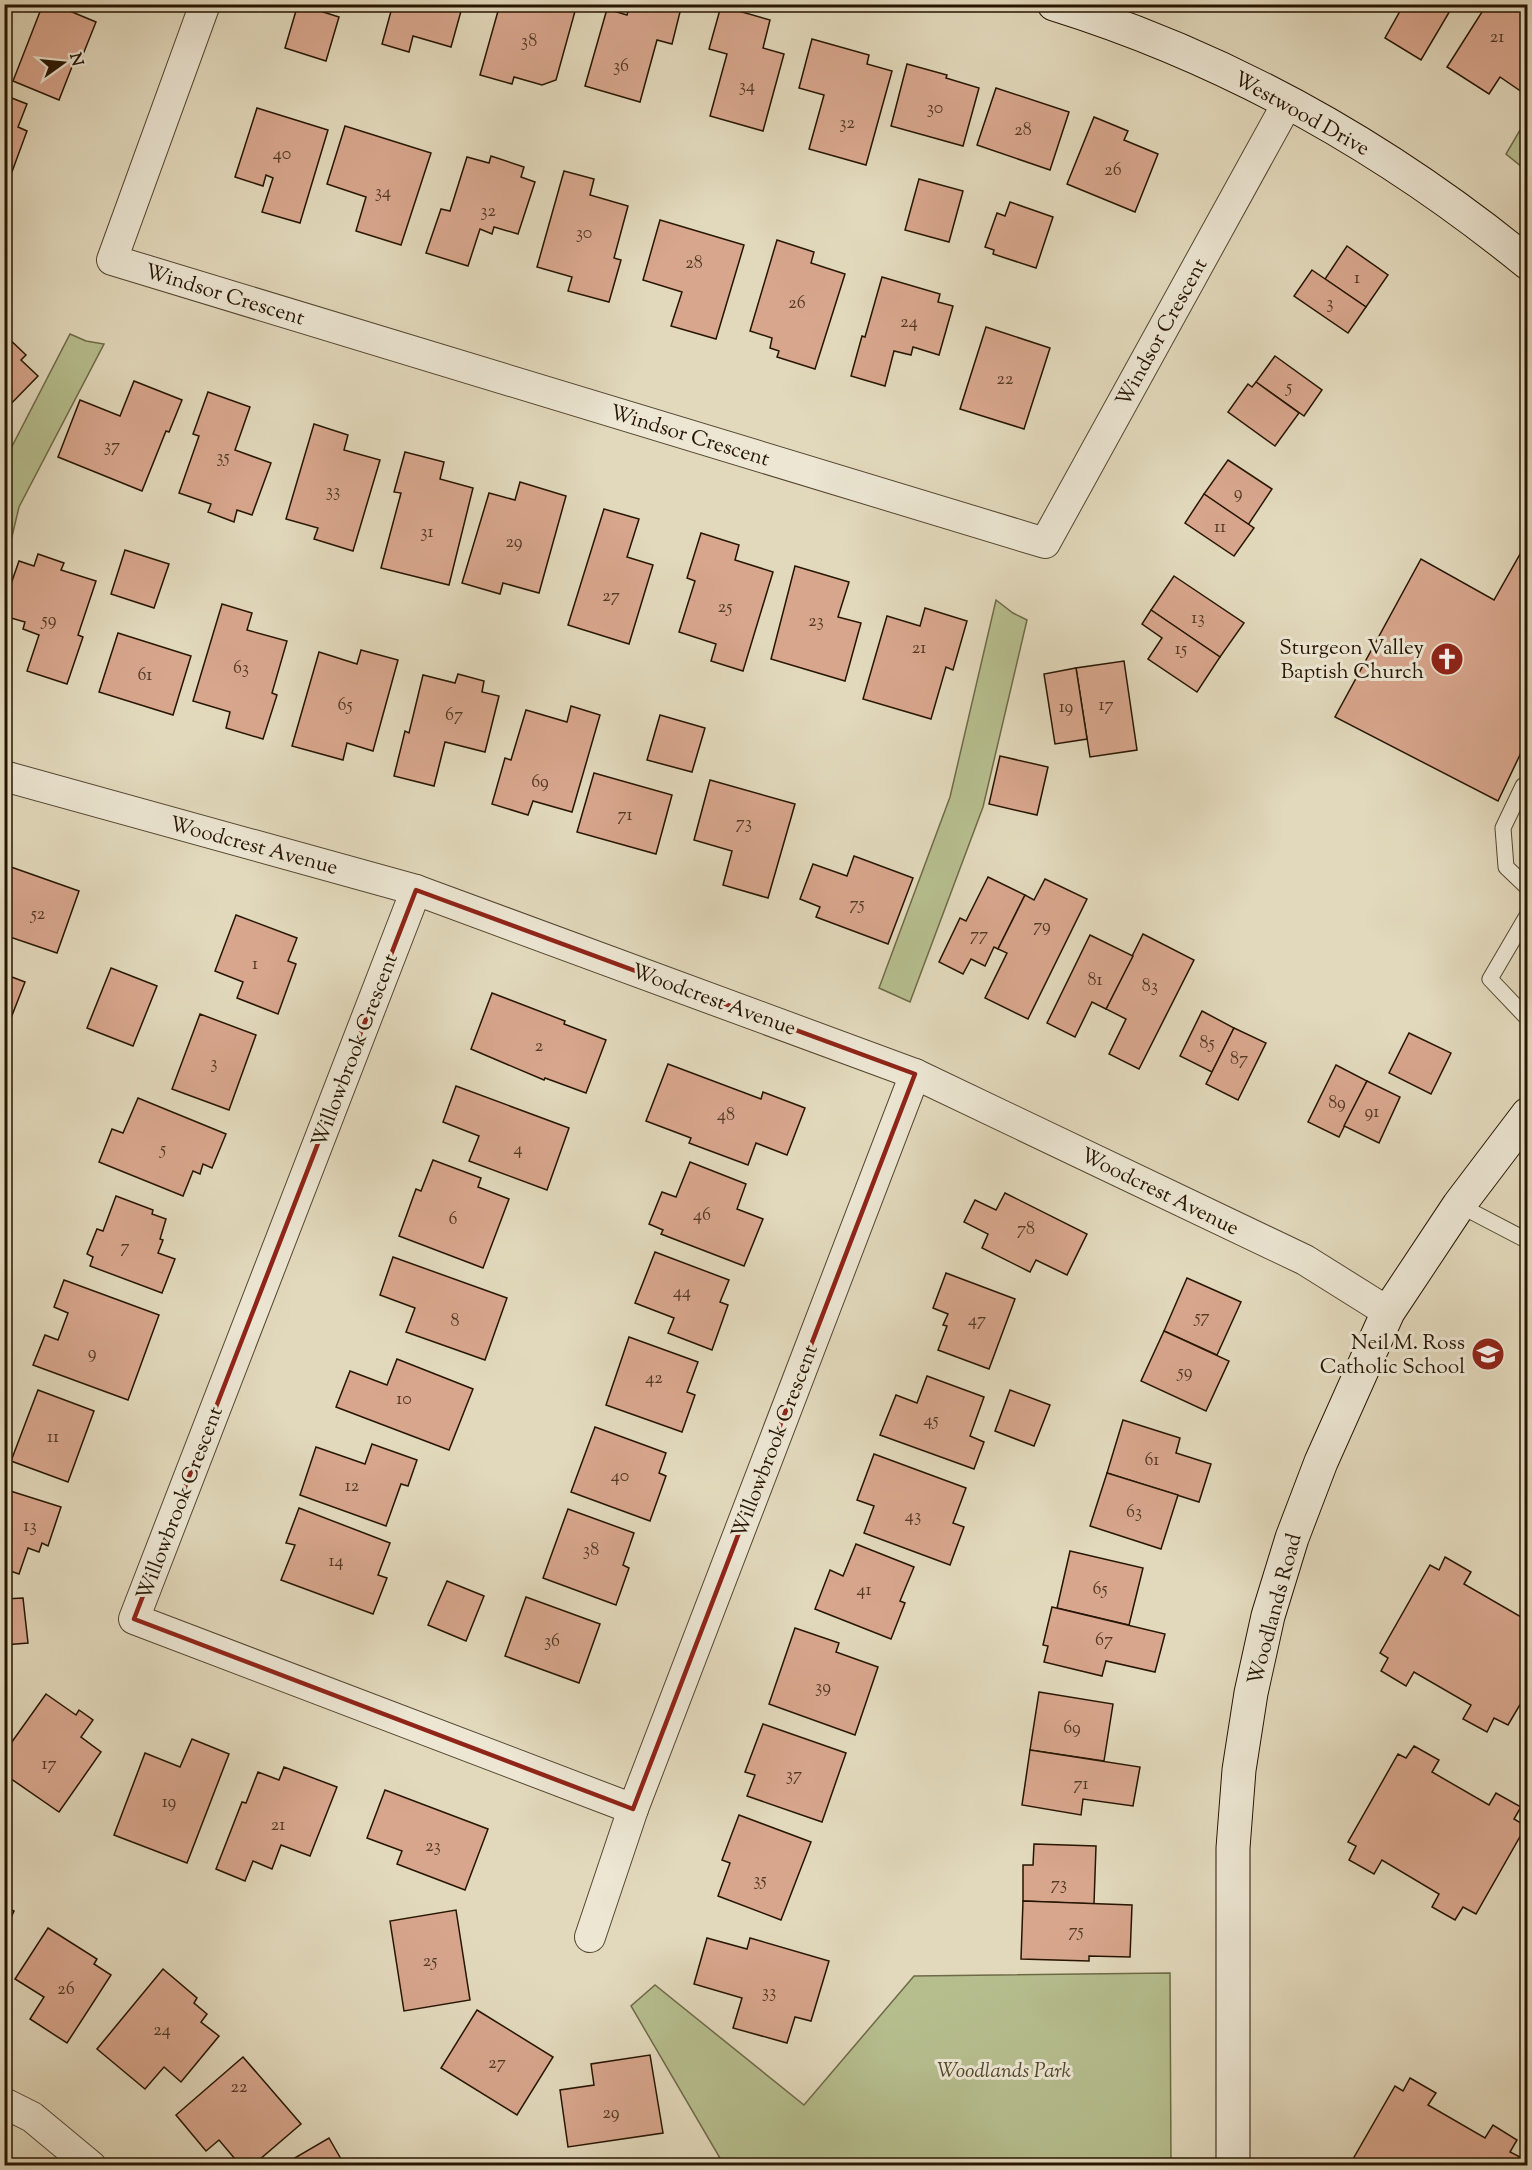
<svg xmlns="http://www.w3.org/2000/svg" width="1532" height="2170" font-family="'Sorts Mill Goudy',serif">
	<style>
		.green { fill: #b6be8e; stroke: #6e6a48; stroke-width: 1.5 }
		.building { fill: #d8a68d; stroke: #261501; stroke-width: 1.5 }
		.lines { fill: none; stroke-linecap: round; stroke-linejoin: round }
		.lane-casing { stroke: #554630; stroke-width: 17 }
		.street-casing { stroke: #554630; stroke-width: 32 }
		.secondary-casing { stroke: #261501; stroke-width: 35 }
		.lane { stroke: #ece6d3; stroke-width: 15 }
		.street { stroke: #ece6d3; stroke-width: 30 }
		.secondary { stroke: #ece6d3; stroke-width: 33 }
		.marked { fill: none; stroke: #8f2418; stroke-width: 4.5; stroke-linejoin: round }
		.labels { text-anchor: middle; stroke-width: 6; stroke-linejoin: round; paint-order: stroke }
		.number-label { font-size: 18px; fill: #523924 }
		.street-label { font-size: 21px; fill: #261501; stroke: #ece6d3 }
		.poi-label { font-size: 21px; fill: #261501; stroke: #ece6d3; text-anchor: end }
		.park-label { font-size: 21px; font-style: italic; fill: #51482b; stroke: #ece6d3 }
	</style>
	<rect width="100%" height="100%" fill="#e2d9bc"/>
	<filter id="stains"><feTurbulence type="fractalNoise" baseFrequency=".00333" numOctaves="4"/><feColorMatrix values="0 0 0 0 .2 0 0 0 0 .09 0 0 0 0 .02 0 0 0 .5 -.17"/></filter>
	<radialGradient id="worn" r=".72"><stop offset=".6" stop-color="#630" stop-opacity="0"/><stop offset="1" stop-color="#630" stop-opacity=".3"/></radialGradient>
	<g class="green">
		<polygon points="1527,118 1528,171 1527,171 1506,154"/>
		<polygon points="70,334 86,341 104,344 19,507 5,566 5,460"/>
		<polygon points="996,600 1013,613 1027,620 983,807 910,1002 879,988 950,797"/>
		<polygon points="1170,1973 1171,2165 724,2165 631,2006 655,1985 804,2105 914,1976"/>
	</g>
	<g class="building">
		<polygon points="43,4 53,4 96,22 80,62 75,59 59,100 13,81"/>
		<polygon points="298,4 339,17 326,61 285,48"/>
		<polygon points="393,4 463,4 451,47 413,36 409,52 382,44"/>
		<polygon points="500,4 577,4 556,80 542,85 514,77 512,84 480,75"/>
		<polygon points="640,4 682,4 672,44 657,40 640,102 585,86 607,9 627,15 629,7 638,10"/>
		<polygon points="1404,4 1454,4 1421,60 1385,38"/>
		<polygon points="1487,4 1528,4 1528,83 1522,92 1500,77 1489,94 1447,67"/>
		<polygon points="721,6 770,20 763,48 784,54 763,131 710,116 727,54 709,49"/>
		<polygon points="812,39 869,55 867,64 892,71 866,165 809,149 824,95 799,88"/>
		<polygon points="907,64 947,75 946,78 979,88 963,146 891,126"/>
		<polygon points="996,88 1069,112 1050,170 977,145"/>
		<polygon points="4,95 27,104 18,127 27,131 6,188"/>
		<polygon points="257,108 328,130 300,223 262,212 273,178 266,175 263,186 235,177"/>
		<polygon points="1094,117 1128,131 1124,140 1158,154 1135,212 1067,184"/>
		<polygon points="345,126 431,153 401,245 356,231 366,197 327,184"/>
		<polygon points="491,156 524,167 521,177 535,182 518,234 494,227 492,234 480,229 468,266 426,253 441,209 450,211 467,157 489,163"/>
		<polygon points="564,171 594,179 590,195 628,206 614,258 621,260 609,302 568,291 572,277 537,267"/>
		<polygon points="919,179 963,191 949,242 905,230"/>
		<polygon points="1010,202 1053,217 1036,268 993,254 994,250 985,247 997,213 1005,216"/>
		<polygon points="660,220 744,245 716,339 671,326 682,292 643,280"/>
		<polygon points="777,240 814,252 811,263 845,274 815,369 777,357 779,351 770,348 772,338 750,331"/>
		<polygon points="1347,246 1388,275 1366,307 1325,279"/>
		<polygon points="1312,270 1366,307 1348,333 1294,296"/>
		<polygon points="882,277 940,294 938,302 953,306 939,355 913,347 911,355 894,351 885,386 851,376 862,336 865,337"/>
		<polygon points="986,327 1050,348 1024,429 960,409"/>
		<polygon points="4,334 26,355 21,360 38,376 4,411"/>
		<polygon points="1275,356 1322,390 1304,416 1256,382"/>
		<polygon points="134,381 182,400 169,432 166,431 142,491 58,457 80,400 120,416"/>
		<polygon points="1256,382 1299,413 1275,446 1228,412 1248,384 1252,387"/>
		<polygon points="208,392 250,407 235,450 271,463 252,515 237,510 234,522 208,512 211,504 179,493 199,436 193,434"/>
		<polygon points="314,424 348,435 344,450 380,460 353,551 314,539 318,528 286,519"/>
		<polygon points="405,452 444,462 440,479 473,488 449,585 381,568 401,493 394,492"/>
		<polygon points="1228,460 1272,489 1248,525 1204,494"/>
		<polygon points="520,482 566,496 539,593 503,583 500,594 462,583 489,493 515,500"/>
		<polygon points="1204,494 1254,528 1234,556 1185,523"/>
		<polygon points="604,509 639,519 627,557 653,565 629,644 568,625"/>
		<polygon points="701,533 739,545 735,560 773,572 743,671 711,661 716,644 679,632 695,581 687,578"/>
		<polygon points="1528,540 1528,738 1498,801 1335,717 1421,559 1494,600"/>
		<polygon points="125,550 169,564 154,608 111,594"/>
		<polygon points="38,554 64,563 61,570 96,581 78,635 83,637 67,684 27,671 39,635 23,629 25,622 4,616 4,604 19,561 34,566"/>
		<polygon points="795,566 849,582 838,617 861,623 845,681 771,659"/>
		<polygon points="1174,576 1244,623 1220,657 1151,610"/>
		<polygon points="222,604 252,613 247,630 287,641 272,693 277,695 263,739 226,728 230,712 193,701"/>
		<polygon points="925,608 967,621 953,670 946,667 931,719 863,699 887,616 920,626"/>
		<polygon points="1151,610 1220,657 1197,692 1148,659 1162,638 1142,624"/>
		<polygon points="118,633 191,656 173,715 99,692"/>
		<polygon points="361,650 398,660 373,751 347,743 343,760 292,746 319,652 357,664"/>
		<polygon points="1124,661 1137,750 1090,757 1076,668"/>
		<polygon points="1076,668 1087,739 1055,744 1044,674"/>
		<polygon points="458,674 484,681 482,692 499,696 485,752 445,742 434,786 394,776 405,731 409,733 423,675 455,683"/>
		<polygon points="571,706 600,715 572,812 533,801 528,815 492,804 505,758 511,760 526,710 567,722"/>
		<polygon points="660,715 705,728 692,772 647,760"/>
		<polygon points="1000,756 1048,767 1037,815 989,804"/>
		<polygon points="594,773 672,795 656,854 577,832"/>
		<polygon points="710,780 795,804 768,898 723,885 732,851 694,840"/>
		<polygon points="854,856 913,878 888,944 816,917 820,907 800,899 813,864 847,876"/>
		<polygon points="11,867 79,891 57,953 4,935 4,886"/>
		<polygon points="988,877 1025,895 998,949 994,947 985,966 971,959 963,974 939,962 960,918 966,921"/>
		<polygon points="1045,879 1087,899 1028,1019 985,998 1007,953 998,949 1025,895 1034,900"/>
		<polygon points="236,915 297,938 288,961 296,964 278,1014 237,998 243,982 215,971"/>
		<polygon points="1143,934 1194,960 1139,1069 1109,1054 1126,1019 1106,1009"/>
		<polygon points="1090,935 1133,956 1106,1009 1092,1002 1075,1037 1047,1023"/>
		<polygon points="111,968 157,986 133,1046 87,1028"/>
		<polygon points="4,974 25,982 4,1036"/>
		<polygon points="492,993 565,1021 564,1024 606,1040 586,1093 545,1078 544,1080 471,1049"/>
		<polygon points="1202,1011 1234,1028 1212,1072 1180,1056"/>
		<polygon points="200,1014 256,1035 229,1110 172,1089"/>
		<polygon points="1234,1028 1266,1043 1238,1100 1206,1084"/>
		<polygon points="1409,1033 1451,1053 1431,1094 1389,1073"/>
		<polygon points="668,1064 761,1099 763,1092 805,1108 787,1155 756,1143 748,1165 689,1143 691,1138 646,1121"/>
		<polygon points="1336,1065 1367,1081 1339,1137 1308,1122"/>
		<polygon points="1367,1081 1400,1097 1379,1143 1344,1126"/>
		<polygon points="456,1086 569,1128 547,1190 469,1161 479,1136 443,1122"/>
		<polygon points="138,1098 226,1134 212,1168 203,1164 200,1174 193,1171 183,1196 99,1162 112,1129 123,1133"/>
		<polygon points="433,1160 481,1178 478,1187 509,1199 483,1268 399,1236 416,1189 421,1191"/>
		<polygon points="690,1162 746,1184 737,1209 763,1219 744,1266 661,1234 663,1230 649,1224 662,1192 676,1197"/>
		<polygon points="1005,1193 1087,1234 1067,1275 1036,1260 1030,1272 982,1248 988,1234 964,1222 975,1200 996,1210"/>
		<polygon points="116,1196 153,1210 152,1214 166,1219 160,1239 163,1240 158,1253 175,1259 162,1293 90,1266 93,1257 87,1254 97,1229 103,1231"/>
		<polygon points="655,1252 729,1280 720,1302 728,1305 712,1350 668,1333 674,1318 635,1303"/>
		<polygon points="393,1257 507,1298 485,1360 406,1332 415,1308 380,1295"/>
		<polygon points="946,1273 1015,1299 989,1369 938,1350 947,1326 943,1325 948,1314 933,1308"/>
		<polygon points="1187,1278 1241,1302 1217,1355 1164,1331"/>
		<polygon points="64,1280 159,1315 128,1400 33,1365 45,1335 58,1340 68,1313 54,1307"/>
		<polygon points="1164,1331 1229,1361 1206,1411 1141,1381"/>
		<polygon points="629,1337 698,1362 687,1392 695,1395 682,1432 606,1405"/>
		<polygon points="397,1359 473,1389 449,1450 336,1407 350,1371 387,1385"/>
		<polygon points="927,1376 984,1397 970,1436 984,1442 974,1469 880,1435 896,1395 917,1403"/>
		<polygon points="38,1390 94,1411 68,1482 11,1461"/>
		<polygon points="1010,1390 1050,1405 1034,1446 995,1431"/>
		<polygon points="1123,1420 1180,1438 1176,1453 1211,1464 1199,1502 1107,1473"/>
		<polygon points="595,1427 666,1453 659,1473 666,1476 650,1521 571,1492"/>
		<polygon points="372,1444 417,1460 408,1486 401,1484 386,1526 300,1495 316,1447 365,1464"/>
		<polygon points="874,1454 966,1488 953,1523 964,1527 950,1565 864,1533 874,1506 857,1500"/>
		<polygon points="1107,1473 1178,1495 1161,1549 1090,1526"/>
		<polygon points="4,1489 61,1507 48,1546 42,1543 39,1552 28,1548 19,1574 4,1569"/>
		<polygon points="299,1508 390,1543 378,1575 387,1578 373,1614 281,1580 295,1545 286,1543"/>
		<polygon points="568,1509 634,1533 623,1565 629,1568 616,1605 543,1578"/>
		<polygon points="856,1544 914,1567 900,1601 905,1603 891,1639 815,1609 830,1570 843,1576"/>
		<polygon points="1070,1551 1143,1568 1129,1625 1057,1608"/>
		<polygon points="1445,1557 1471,1572 1464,1584 1521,1617 1528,1606 1528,1691 1508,1725 1494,1718 1487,1732 1463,1719 1471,1705 1414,1672 1406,1686 1381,1671 1388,1658 1380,1653 1430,1565 1439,1570"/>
		<polygon points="447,1581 484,1596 466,1641 428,1625"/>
		<polygon points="526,1597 600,1624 579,1683 505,1656"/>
		<polygon points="23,1598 28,1643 4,1645 4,1599"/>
		<polygon points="1052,1607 1165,1634 1155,1672 1106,1661 1102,1676 1044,1662 1048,1646 1043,1645"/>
		<polygon points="795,1628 839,1643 836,1652 878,1667 855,1735 769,1704"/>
		<polygon points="1039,1692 1113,1704 1104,1761 1030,1750"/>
		<polygon points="46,1694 76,1715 79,1710 93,1720 81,1737 101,1752 59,1812 4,1774 4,1753"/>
		<polygon points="763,1724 846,1753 822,1822 747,1796 755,1775 745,1772"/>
		<polygon points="192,1739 229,1754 187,1863 114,1835 145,1753 180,1767"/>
		<polygon points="1414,1746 1439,1760 1432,1772 1489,1805 1496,1793 1521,1807 1514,1819 1526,1826 1476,1914 1463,1907 1455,1920 1432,1907 1439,1894 1382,1860 1374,1874 1349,1860 1356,1846 1348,1842 1398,1754 1406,1758"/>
		<polygon points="1030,1750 1140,1767 1133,1806 1083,1799 1081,1815 1022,1805"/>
		<polygon points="284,1767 337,1787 310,1856 281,1845 272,1869 253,1861 245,1881 216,1869 242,1802 246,1803 258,1772 279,1780"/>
		<polygon points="385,1790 488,1829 465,1890 397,1864 402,1851 367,1838"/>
		<polygon points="739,1815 811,1842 781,1920 718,1896 730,1863 722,1860"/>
		<polygon points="1034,1844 1096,1846 1094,1904 1023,1901 1023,1865 1033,1865"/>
		<polygon points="1023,1901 1132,1905 1130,1957 1089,1956 1089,1961 1021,1959"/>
		<polygon points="4,1906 14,1911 4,1932"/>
		<polygon points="456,1910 470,2000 404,2011 390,1921"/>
		<polygon points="48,1928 97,1959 94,1964 111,1975 67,2043 30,2019 44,1997 15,1979"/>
		<polygon points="707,1938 747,1949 750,1938 829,1961 811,2021 795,2017 787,2043 733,2028 742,1998 694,1984"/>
		<polygon points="163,1969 197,1998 194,2003 207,2014 201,2022 219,2036 181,2082 164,2067 145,2089 97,2049"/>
		<polygon points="477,2010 553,2057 517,2115 441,2068"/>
		<polygon points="650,2055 663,2133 568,2147 560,2090 594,2085 591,2064"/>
		<polygon points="243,2057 301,2124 252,2166 241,2166 219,2140 206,2151 176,2115"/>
		<polygon points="1410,2078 1436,2093 1428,2105 1485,2138 1493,2125 1517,2140 1510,2152 1522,2158 1518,2166 1349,2166 1395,2086 1403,2091"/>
		<polygon points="329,2138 345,2166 281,2166"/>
	</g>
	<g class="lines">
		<g class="lane-casing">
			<g id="lane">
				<polyline points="1528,782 1523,786 1503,828 1506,867 1528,888"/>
				<polyline points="1528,914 1490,979 1528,1019"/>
				<polyline points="1459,1205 1528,1241"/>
			</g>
		</g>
		<g class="street-casing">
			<g id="street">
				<polyline points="205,4 112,260 1045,543 1288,102"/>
				<polyline points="4,776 416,890 915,1074 1305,1260 1388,1312"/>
				<polyline points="416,890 134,1619 633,1809"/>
				<polyline points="590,1937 633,1809 915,1074"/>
				<polyline points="4,2103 32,2117 91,2166"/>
			</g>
		</g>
		<g class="secondary-casing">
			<g id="secondary">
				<path d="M1054,4C1227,58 1387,148 1528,263"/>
				<polyline points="1233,2166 1233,1848 1239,1770 1251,1693 1268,1616 1292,1538 1321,1462 1388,1312 1459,1205 1528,1114"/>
			</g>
		</g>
		<use href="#lane" class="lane"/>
		<use href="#street" class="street"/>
		<use href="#secondary" class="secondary"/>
	</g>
	<path class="marked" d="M416,890L915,1074L633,1809L134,1619Z"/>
	<defs>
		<g id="church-disc" transform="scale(1.725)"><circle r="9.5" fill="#8f2418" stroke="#ece6d3"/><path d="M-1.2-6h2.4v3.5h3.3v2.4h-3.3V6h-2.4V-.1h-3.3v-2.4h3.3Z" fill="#fff"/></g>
		<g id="school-disc" transform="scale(1.725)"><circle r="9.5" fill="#8f2418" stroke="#ece6d3"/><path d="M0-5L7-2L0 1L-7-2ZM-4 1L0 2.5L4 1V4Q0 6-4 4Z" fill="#fff"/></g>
	</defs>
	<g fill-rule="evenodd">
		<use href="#church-disc" x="1447" y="659"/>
		<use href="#school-disc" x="1488" y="1354"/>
	</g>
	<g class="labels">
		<g class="number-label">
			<text x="1497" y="42">21</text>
			<text x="529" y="46">38</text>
			<text x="621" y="71">36</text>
			<text x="747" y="91">34</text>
			<text x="935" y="113">30</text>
			<text x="847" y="128">32</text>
			<text x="1023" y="135">28</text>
			<text x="282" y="159">40</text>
			<text x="1113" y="175">26</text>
			<text x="383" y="197">34</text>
			<text x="488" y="216">32</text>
			<text x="584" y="238">30</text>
			<text x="694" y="268">28</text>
			<text x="1357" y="283">1</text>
			<text x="797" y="308">26</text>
			<text x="1330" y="308">3</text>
			<text x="909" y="327">24</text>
			<text x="1005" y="384">22</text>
			<text x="1289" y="392">5</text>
			<text x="112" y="451">37</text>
			<text x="223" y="462">35</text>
			<text x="333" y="496">33</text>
			<text x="1238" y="498">9</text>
			<text x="1220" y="532">11</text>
			<text x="427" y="537">31</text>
			<text x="514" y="547">29</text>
			<text x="611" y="601">27</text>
			<text x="725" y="612">25</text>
			<text x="1198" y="623">13</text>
			<text x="49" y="625">59</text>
			<text x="816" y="626">23</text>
			<text x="919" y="653">21</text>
			<text x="1181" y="654">15</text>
			<text x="241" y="673">63</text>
			<text x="145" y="680">61</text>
			<text x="345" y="710">65</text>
			<text x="1106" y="710">17</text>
			<text x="1066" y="712">19</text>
			<text x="454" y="720">67</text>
			<text x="540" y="787">69</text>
			<text x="625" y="820">71</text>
			<text x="744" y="828">73</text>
			<text x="857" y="909">75</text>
			<text x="38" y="919">52</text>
			<text x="1042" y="931">79</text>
			<text x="979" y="940">77</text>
			<text x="255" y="969">1</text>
			<text x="1095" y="985">81</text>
			<text x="1150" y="991">83</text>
			<text x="1207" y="1048">85</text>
			<text x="539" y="1051">2</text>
			<text x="1239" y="1064">87</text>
			<text x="214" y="1068">3</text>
			<text x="1337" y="1108">89</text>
			<text x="1372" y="1117">91</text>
			<text x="726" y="1120">48</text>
			<text x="163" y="1154">5</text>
			<text x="518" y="1154">4</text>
			<text x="702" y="1220">46</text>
			<text x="453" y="1224">6</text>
			<text x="1026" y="1234">78</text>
			<text x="125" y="1252">7</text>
			<text x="682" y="1297">44</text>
			<text x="1202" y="1322">57</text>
			<text x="977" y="1325">47</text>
			<text x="455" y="1326">8</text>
			<text x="92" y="1358">9</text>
			<text x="1185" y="1377">59</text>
			<text x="654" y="1383">42</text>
			<text x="404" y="1404">10</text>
			<text x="931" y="1425">45</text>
			<text x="53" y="1442">11</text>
			<text x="1152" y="1465">61</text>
			<text x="620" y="1481">40</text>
			<text x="352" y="1491">12</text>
			<text x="1134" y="1517">63</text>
			<text x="913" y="1521">43</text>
			<text x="30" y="1531">13</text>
			<text x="591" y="1555">38</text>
			<text x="336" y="1566">14</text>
			<text x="1100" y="1594">65</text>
			<text x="864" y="1595">41</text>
			<text x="1104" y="1645">67</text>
			<text x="552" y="1646">36</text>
			<text x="823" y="1692">39</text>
			<text x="1072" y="1733">69</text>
			<text x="49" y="1769">17</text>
			<text x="794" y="1780">37</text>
			<text x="1081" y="1789">71</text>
			<text x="169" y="1807">19</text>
			<text x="278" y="1830">21</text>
			<text x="433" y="1851">23</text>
			<text x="760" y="1885">35</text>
			<text x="1059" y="1889">73</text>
			<text x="1076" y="1936">75</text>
			<text x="430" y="1966">25</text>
			<text x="66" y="1994">26</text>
			<text x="769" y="1997">33</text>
			<text x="162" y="2035">24</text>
			<text x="497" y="2068">27</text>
			<text x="239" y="2092">22</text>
			<text x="611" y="2118">29</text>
		</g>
		<g class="street-label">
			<text transform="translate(1302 113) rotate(29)" y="7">Westwood Drive</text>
			<text transform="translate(225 294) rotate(17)" y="7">Windsor Crescent</text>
			<text transform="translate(1161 332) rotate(-61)" y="7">Windsor Crescent</text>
			<text transform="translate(690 435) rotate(17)" y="7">Windsor Crescent</text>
			<text transform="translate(254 845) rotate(15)" y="7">Woodcrest Avenue</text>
			<text transform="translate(714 999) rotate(20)" y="7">Woodcrest Avenue</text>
			<text transform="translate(354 1050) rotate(-69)" y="7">Willowbrook Crescent</text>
			<text transform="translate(1160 1191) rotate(26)" y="7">Woodcrest Avenue</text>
			<text transform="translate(774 1441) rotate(-69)" y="7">Willowbrook Crescent</text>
			<text transform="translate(179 1503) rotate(-69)" y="7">Willowbrook Crescent</text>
			<text transform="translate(1274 1609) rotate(-75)" y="7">Woodlands Road</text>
		</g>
		<g class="poi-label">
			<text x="1424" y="654">Sturgeon Valley<tspan x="1424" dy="24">Baptish Church</tspan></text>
			<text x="1465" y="1349">Neil M. Ross<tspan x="1465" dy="24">Catholic School</tspan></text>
		</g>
		<g class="park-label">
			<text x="1004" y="2077">Woodlands Park</text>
		</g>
	</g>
	<rect width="1532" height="2170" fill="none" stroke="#e2d9bc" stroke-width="24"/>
	<rect x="6" y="6" width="1520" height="2158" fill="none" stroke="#261501" stroke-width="3"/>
	<rect x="12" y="12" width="1508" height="2146" fill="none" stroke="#261501" stroke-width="1.5"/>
	<g transform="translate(63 63) rotate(75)" stroke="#ece6d3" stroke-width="4.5" paint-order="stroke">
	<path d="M0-4.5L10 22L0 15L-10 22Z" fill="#261501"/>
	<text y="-9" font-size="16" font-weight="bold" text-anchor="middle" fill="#261501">N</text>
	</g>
	<rect width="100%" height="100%" filter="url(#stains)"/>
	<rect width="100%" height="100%" fill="url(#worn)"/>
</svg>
